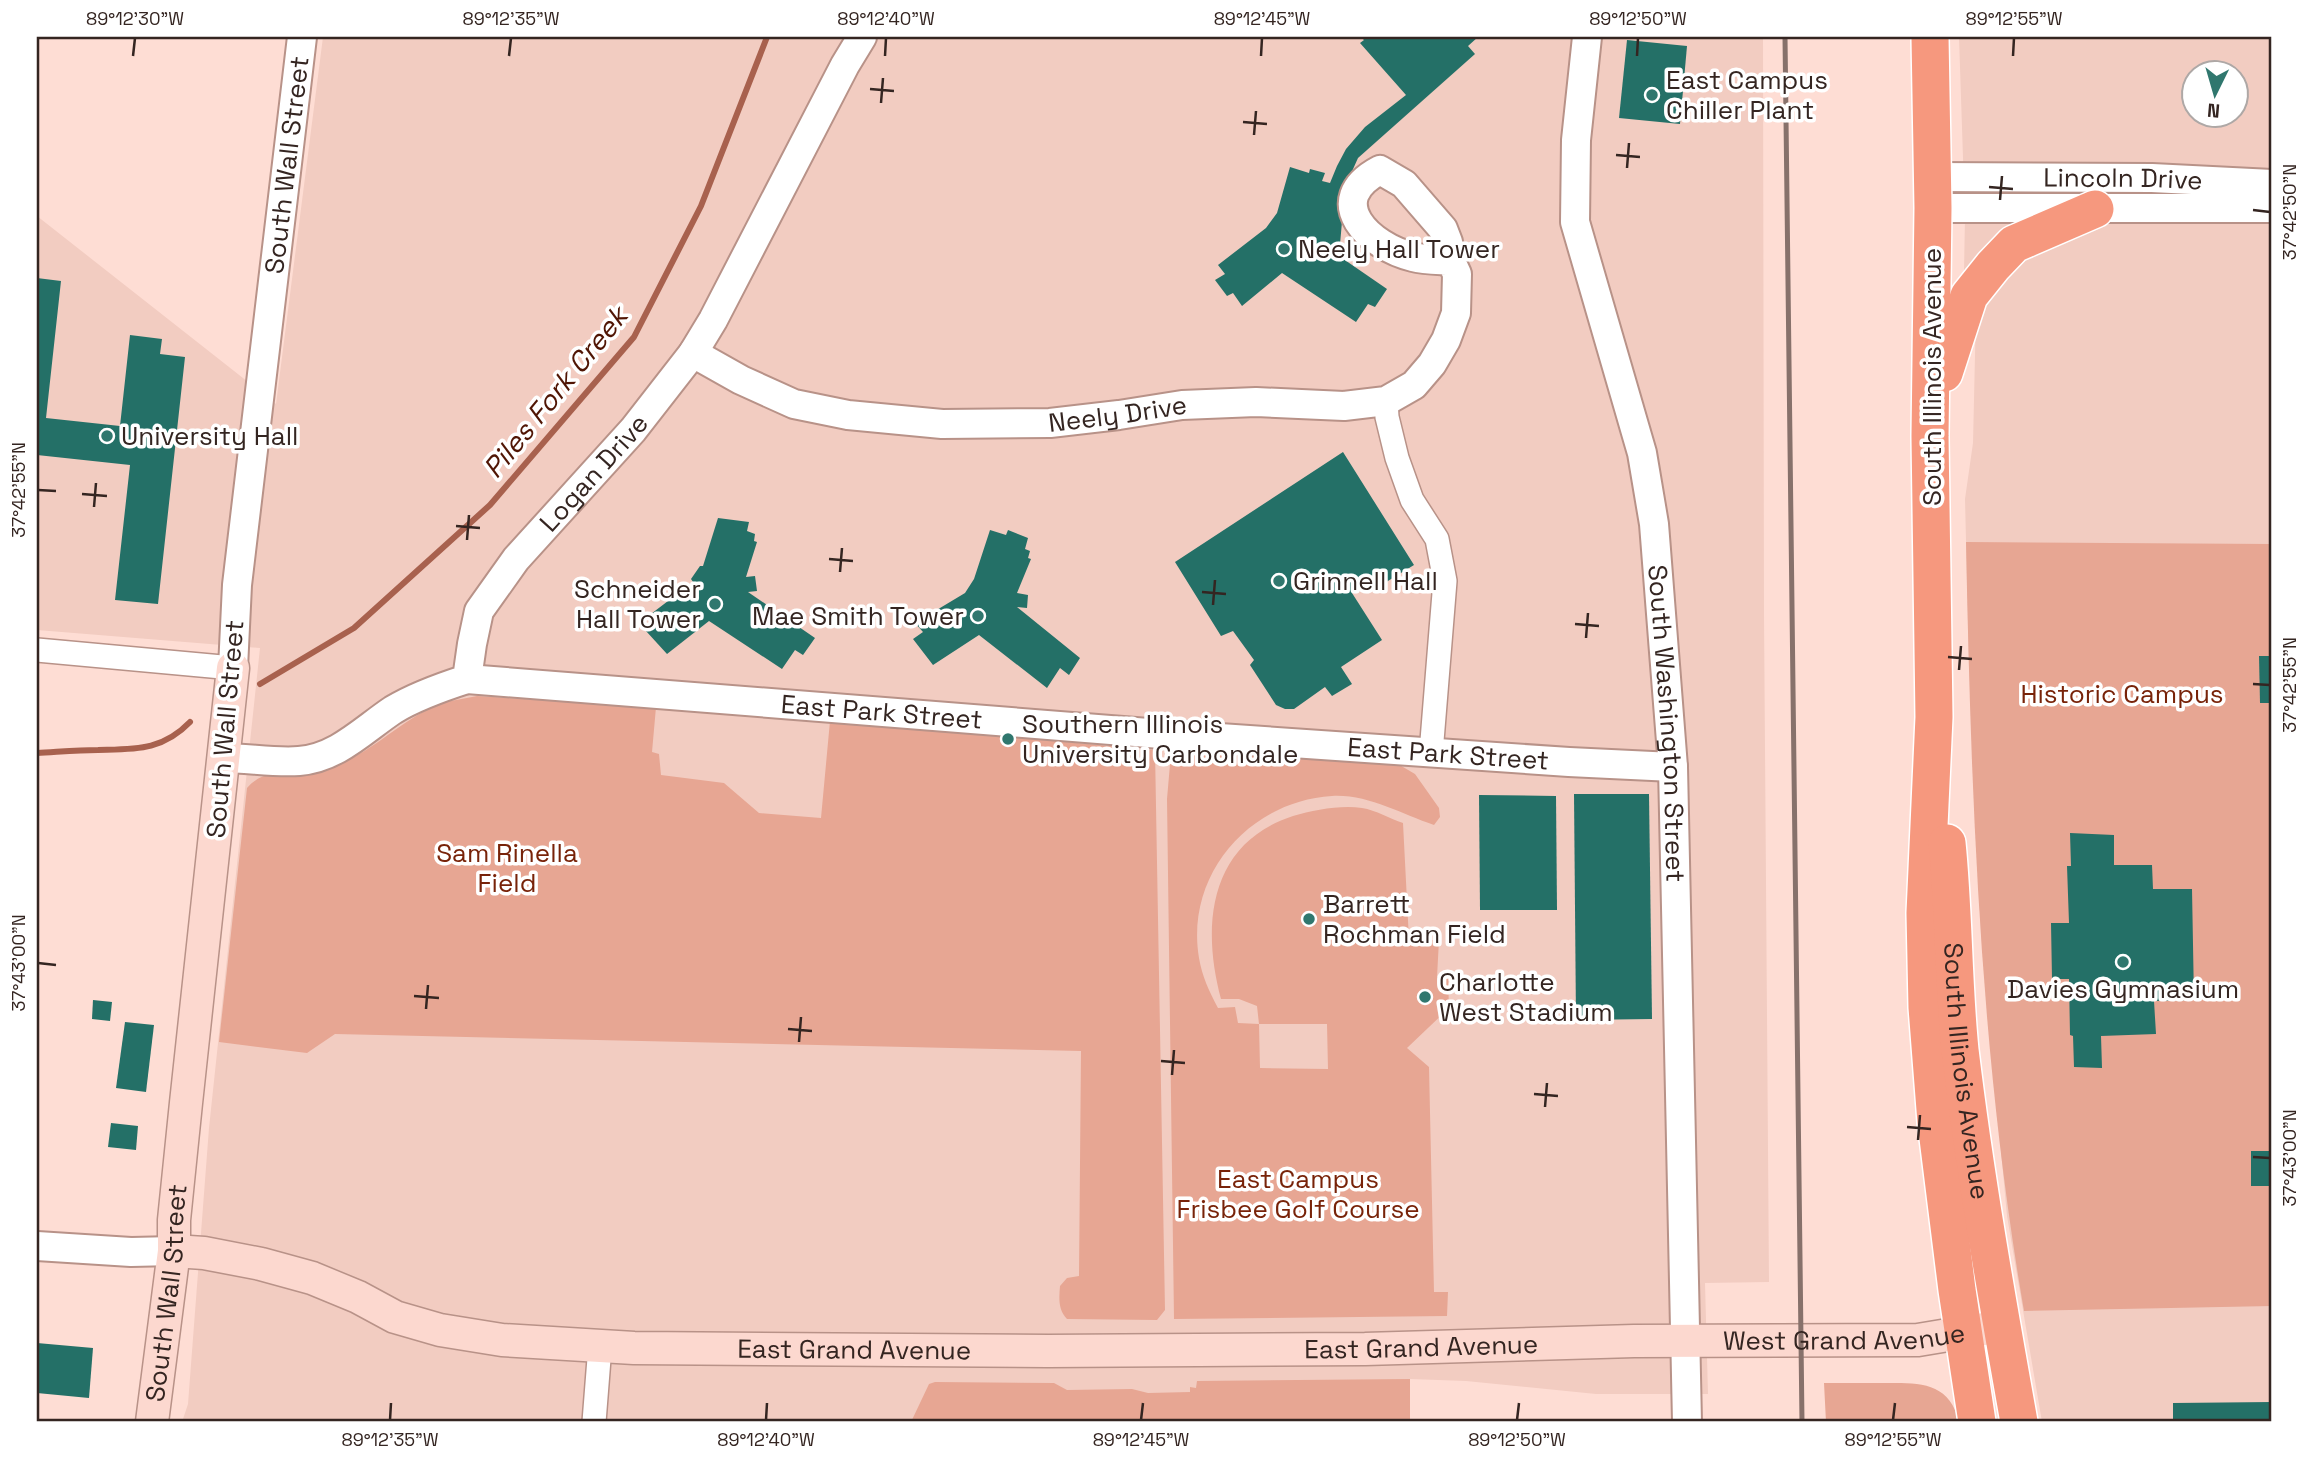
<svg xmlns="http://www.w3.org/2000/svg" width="2309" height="1459" font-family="'Space Grotesk',sans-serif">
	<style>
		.built { fill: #f2ccc1; fill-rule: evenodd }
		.green { fill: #e7a693; fill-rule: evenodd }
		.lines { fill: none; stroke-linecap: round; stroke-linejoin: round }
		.stream { stroke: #a8614e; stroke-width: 6 }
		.building { fill: #247067 }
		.minor-casing { stroke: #b89288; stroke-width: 26 }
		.tertiary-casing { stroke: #b89288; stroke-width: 32 }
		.secondary-casing { stroke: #b89288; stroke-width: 35 }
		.trunk-casing { stroke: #fff; stroke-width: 40 }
		.minor { stroke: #fff; stroke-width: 23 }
		.tertiary { stroke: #fff; stroke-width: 28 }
		.secondary { stroke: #fcd8cf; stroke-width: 32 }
		.trunk { stroke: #f6987e; stroke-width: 37 }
		.rail { stroke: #87716b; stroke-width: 5 }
		.ticks { fill: none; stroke: #342521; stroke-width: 2.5 }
		.poi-dot { fill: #30776e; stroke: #fff; stroke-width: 2.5 }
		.labels { text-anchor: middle; stroke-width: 7; stroke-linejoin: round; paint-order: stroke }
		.poi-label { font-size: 26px; fill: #342521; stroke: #fff; text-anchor: start }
		.street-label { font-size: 26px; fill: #342521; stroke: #fff }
		.park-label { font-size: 26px; fill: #782309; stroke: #fff }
		.water-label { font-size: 28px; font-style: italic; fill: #501504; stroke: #fff }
		.neatline { fill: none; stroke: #342521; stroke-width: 2.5 }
		.ticks-label { font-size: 18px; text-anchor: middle; fill: #342521 }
	</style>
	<rect width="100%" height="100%" fill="#feddd4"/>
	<g class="built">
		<polygon points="323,37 1763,37 1764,615 1769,1282 1705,1283 1708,1394 1596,1394 1466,1381 1410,1379 1410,1422 182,1422 188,1404 209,1128 260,648 37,630 37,216 276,404"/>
		<path d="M1959,37H2272V1422H2042L2007,1216L1981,933L1969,664L1965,499L1973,443L1976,312L1964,272L1965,218ZM2194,74H2236V116H2194Z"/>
	</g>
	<g class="green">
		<path d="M1966,542L2272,544V1306L2024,1311C1980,1058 1971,798 1966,542Z"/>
		<path d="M477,696L656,707L652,752L659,754L661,775L724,783L759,813L821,818L830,721L1155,750L1165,1310L1157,1320L1067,1319C1058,1310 1059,1298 1060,1286L1067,1278L1079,1276L1081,1051L335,1034L307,1053L219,1042L247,788C267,764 302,776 328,768C369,756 398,722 435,706C448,700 464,699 477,696Z"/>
		<path d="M1240,750L1391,760L1415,774L1439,808L1440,817L1434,825C1401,814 1368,794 1332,796C1250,801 1185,874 1199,958C1202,976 1209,991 1218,1008L1235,1007L1238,1023L1259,1024L1257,1006L1239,999H1221C1201,925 1209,843 1293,816C1314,810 1340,805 1362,808C1376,810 1390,819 1403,823L1409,940H1439L1437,977L1448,979L1449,1008L1407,1048L1429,1067L1434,1292H1448L1447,1316L1174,1319L1167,799L1171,753ZM1259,1024H1327L1328,1069L1260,1068Z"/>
		<polygon points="1410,1379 1410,1422 911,1422 929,1384 935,1382 1054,1383 1067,1390 1132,1389 1148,1393 1190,1392 1190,1387 1196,1388 1197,1381"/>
		<path d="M1824,1383C1842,1383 1861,1383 1879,1383C1915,1383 1949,1379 1959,1422H1826Z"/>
	</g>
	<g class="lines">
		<g class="stream">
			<polyline points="260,684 354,628 490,505 634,337 701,206 767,37"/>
			<path d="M37,753C57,752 77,750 98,750C135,749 162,751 190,722"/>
		</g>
	</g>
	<g class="building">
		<polygon points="1361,37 1478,37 1468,46 1475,54 1358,158 1345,187 1339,256 1387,289 1375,307 1368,304 1356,322 1282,273 1242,306 1233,293 1227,296 1215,280 1225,274 1218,265 1266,228 1277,213 1290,167 1309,173 1310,169 1325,173 1322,181 1330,183 1337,166 1346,149 1365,127 1406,95 1360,43 1364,40"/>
		<polygon points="1627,40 1687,46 1680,124 1619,118"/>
		<polygon points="37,278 61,281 46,418 120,426 130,335 162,339 160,354 185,357 158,604 115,600 130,465 37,455"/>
		<polygon points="1343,452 1414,565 1383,584 1378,577 1352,593 1382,640 1341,667 1352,684 1332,696 1325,687 1294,709 1285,709 1276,705 1250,665 1254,660 1233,631 1221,636 1175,562"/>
		<polygon points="718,518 749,522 747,531 755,534 754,541 757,542 746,577 755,576 757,591 748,592 815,638 803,655 795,650 782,669 709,621 667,654 646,631 652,625 647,617 693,582 691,579 700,566 703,566"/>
		<polygon points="990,530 1006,535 1008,530 1028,538 1025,549 1030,551 1028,558 1031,559 1017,593 1028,595 1027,608 1017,607 1080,658 1069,675 1060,668 1047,688 979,635 933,665 913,639 923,632 915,623 965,593 974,579"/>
		<polygon points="2259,656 2272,656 2272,703 2260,703"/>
		<polygon points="1574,794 1649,794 1652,1019 1576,1020"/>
		<polygon points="1479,795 1556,796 1557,910 1480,910"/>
		<polygon points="2070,833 2114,835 2114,865 2152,865 2153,889 2192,889 2194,1000 2154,1001 2156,1034 2101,1036 2102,1068 2074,1067 2073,1036 2070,1035 2069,979 2052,979 2051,923 2069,923 2067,866 2071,866"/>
		<polygon points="93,1000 112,1002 110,1021 92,1019"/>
		<polygon points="125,1022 154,1025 146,1092 116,1088"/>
		<polygon points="111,1123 138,1126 136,1150 108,1147"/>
		<polygon points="2269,1132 2272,1132 2272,1186 2251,1186 2251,1151 2269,1151"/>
		<polygon points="37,1343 93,1348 89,1398 37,1393"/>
		<polygon points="2272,1402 2272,1422 2173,1422 2173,1403"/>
	</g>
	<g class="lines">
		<g class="minor-casing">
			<g id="minor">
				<polyline points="1386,401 1387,417 1397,458 1412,500 1437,539 1445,581 1431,753"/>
				<polyline points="37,650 233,668"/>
				<polyline points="594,1422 600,1346"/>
			</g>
		</g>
		<g class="tertiary-casing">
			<g id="tertiary">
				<path id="s1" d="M1587,37L1576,140L1575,222L1642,453L1654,524L1673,767L1687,1422"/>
				<path id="s2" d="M1932,177L2152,178L2272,184"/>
				<polyline points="1933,208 2272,208"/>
				<path id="s3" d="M693,353L741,380L794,404L848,415L942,424L1050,423L1119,415L1182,405L1256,402L1344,406L1386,401L1414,385L1432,364L1446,340L1456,313L1457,274L1451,261L1448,242L1443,229L1404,184L1380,170C1321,201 1370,247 1413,257C1425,260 1438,260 1451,261"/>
				<path id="s4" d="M233,668L237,585L302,37"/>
				<path id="s5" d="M467,679L1161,734L1569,762L1673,767"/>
				<path id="s6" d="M223,758C248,758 275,763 299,761C337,758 363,730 393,710C416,696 442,687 467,679L472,644L479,611L516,559L633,430L693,353L713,320L845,65L862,37"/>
				<polyline points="37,1246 131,1252 174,1251"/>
			</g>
		</g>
		<g class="secondary-casing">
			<g id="secondary">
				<path id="s7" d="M174,1251L204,1253L261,1264L312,1278L358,1297L395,1317L440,1330L502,1340L634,1348L1048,1351L1365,1349L1634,1341L1918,1340L2002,1326"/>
				<path id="s8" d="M152,1422L174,1251V1220L186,1103L233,668"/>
			</g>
		</g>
		<g class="trunk-casing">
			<g id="trunk">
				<polyline points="1930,37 1933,208 1930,436 1934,717 1925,913 1927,1007 1936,1122 1957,1290 1977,1422"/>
				<polyline points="1944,373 1969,296 1993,266 2014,244 2095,209"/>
				<path id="s9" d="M1947,843C1954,912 1953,981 1960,1050C1975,1175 1997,1299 2019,1422"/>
			</g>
		</g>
		<use href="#minor" class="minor"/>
		<use href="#tertiary" class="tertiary"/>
		<use href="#secondary" class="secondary"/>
		<use href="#trunk" class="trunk"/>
		<polyline class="rail" points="1785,37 1802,1422"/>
	</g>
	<path class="ticks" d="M133,56L135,38M509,56L511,38M885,56L886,38M1261,56L1262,38M1637,56L1638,38M2013,56L2014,38M870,89L894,91M881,103L883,78M1243,122L1267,124M1254,135L1256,111M1616,155L1640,157M1627,168L1629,143M1989,187L2013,189M2000,200L2002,176M2253,210L2270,212M38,490L56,491M82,494L107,496M94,507L96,483M456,526L480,528M467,540L469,515M829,559L853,561M840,572L842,548M1202,592L1226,594M1213,605L1215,580M1575,624L1599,626M1586,638L1588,613M1948,657L1972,659M1959,670L1961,646M2253,684L2270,685M38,963L56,965M414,996L439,998M426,1009L428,985M788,1029L812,1031M799,1042L801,1017M1161,1061L1185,1063M1172,1075L1174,1050M1534,1094L1558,1096M1545,1107L1547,1083M1907,1127L1931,1129M1918,1140L1920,1115M2253,1157L2270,1158M390,1420L391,1403M766,1420L767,1403M1141,1420L1143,1403M1517,1420L1519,1403M1893,1420L1895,1403"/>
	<g class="poi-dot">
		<circle cx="1652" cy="95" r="7"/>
		<circle cx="1284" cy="249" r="7"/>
		<circle cx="107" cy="436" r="7"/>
		<circle cx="1279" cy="581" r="7"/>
		<circle cx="715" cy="604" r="7"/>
		<circle cx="978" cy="616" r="7"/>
		<circle cx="1008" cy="739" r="7"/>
		<circle cx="1309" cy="919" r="7"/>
		<circle cx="2123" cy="962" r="7"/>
		<circle cx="1425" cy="997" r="7"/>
	</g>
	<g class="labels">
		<g class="poi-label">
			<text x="1666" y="89">East Campus<tspan x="1666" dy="30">Chiller Plant</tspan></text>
			<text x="1298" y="258">Neely Hall Tower</text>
			<text x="121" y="445">University Hall</text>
			<text x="1293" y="590">Grinnell Hall</text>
			<text x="701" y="598" text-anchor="end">Schneider<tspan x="701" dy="30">Hall Tower</tspan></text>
			<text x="964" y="625" text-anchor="end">Mae Smith Tower</text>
			<text x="1022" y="733">Southern Illinois<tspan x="1022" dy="30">University Carbondale</tspan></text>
			<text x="1323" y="913">Barrett<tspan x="1323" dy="30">Rochman Field</tspan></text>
			<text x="1439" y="991">Charlotte<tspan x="1439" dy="30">West Stadium</tspan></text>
			<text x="2123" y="998" text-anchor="middle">Davies Gymnasium</text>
		</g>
		<g class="street-label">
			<text dy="9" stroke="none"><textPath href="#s4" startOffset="506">South Wall Street</textPath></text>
			<text dy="9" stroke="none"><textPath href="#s2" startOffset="191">Lincoln Drive</textPath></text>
			<text transform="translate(1932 377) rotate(-90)" y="9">South Illinois Avenue</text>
			<text dy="9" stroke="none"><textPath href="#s3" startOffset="439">Neely Drive</textPath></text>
			<text dy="9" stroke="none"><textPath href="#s6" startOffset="514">Logan Drive</textPath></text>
			<text dy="9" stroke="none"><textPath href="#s5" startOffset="416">East Park Street</textPath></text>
			<text dy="9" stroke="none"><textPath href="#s1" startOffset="698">South Washington Street</textPath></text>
			<text transform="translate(225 729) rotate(-85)" y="9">South Wall Street</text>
			<text dy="9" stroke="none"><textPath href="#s5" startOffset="984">East Park Street</textPath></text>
			<text dy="9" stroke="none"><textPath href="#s9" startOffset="229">South Illinois Avenue</textPath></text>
			<text dy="9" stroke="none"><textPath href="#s8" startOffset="130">South Wall Street</textPath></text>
			<text dy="9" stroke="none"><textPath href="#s7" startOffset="1685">West Grand Avenue</textPath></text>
			<text dy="9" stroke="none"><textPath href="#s7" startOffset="1262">East Grand Avenue</textPath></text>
			<text dy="9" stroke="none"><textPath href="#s7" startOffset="695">East Grand Avenue</textPath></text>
		</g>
		<g class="park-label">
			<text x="2122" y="703">Historic Campus</text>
			<text x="507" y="862">Sam Rinella<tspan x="507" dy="30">Field</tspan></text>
			<text x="1298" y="1188">East Campus<tspan x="1298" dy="30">Frisbee Golf Course</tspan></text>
		</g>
		<g class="water-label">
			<text transform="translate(555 392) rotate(-51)" y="10">Piles Fork Creek</text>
		</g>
	</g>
	<rect width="2309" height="1459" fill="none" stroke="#ffffff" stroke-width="77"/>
	<g transform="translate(2215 94) rotate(185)"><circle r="33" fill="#ffffff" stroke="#aea8a6" stroke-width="2"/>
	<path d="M0-5L12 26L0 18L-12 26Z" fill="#30776e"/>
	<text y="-10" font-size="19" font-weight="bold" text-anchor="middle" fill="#342521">N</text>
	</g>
	<rect x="38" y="38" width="2232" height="1382" class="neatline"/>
	<g class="ticks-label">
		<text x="135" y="25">89°12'30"W</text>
		<text x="511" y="25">89°12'35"W</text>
		<text x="886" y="25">89°12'40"W</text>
		<text x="1262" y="25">89°12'45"W</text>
		<text x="1638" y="25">89°12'50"W</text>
		<text x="2014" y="25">89°12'55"W</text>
		<text transform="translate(2290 212) rotate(-90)" y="6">37°42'50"N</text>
		<text transform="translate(19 490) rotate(-90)" y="6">37°42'55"N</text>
		<text transform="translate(2290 685) rotate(-90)" y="6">37°42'55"N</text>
		<text transform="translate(19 963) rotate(-90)" y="6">37°43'00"N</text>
		<text transform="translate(2290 1158) rotate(-90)" y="6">37°43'00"N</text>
		<text x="390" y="1446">89°12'35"W</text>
		<text x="766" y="1446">89°12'40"W</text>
		<text x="1141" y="1446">89°12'45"W</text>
		<text x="1517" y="1446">89°12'50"W</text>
		<text x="1893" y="1446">89°12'55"W</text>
	</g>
</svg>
